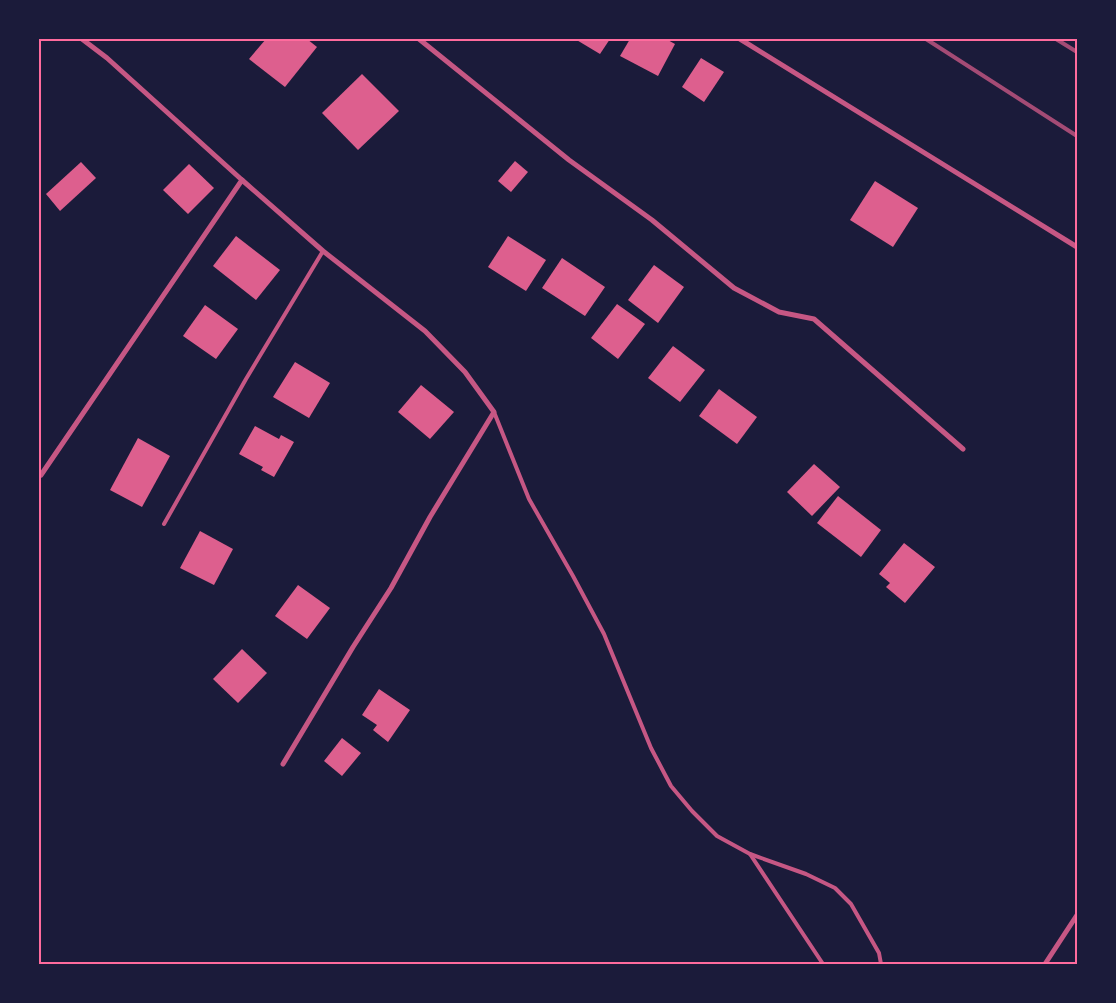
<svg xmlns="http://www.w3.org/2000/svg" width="1116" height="1003" font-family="Overpass,sans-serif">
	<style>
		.building { fill: #dd5f8e }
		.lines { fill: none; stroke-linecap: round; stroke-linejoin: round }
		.service { stroke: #c65784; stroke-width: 4 }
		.minor { stroke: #c65784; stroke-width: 5 }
		.rail { stroke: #a44b75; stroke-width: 4 }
		.neatline { fill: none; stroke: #ff6b9d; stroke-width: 2 }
	</style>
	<rect width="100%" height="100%" fill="#1b1b3a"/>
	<g class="building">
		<polygon points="266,39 307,39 317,47 285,87 249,59"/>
		<polygon points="575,39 610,39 600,54"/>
		<polygon points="630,39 666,39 675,44 658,76 620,56"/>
		<polygon points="701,58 724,72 704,102 682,87"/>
		<polygon points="362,74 399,111 358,150 322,113"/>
		<polygon points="515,161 528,172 511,192 498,181"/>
		<polygon points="81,162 96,178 60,211 46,194"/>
		<polygon points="189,164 214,188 188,214 163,190"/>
		<polygon points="875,181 918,208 893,247 850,220"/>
		<polygon points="236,236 280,270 256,300 213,266"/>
		<polygon points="508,236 546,260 526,291 488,267"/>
		<polygon points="562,258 605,287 585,316 542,288"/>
		<polygon points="654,265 684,287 658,323 628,300"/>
		<polygon points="617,304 645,324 618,359 591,338"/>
		<polygon points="205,305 238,329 216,359 183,336"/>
		<polygon points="673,346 705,370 680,402 648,378"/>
		<polygon points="295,362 330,383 309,418 273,397"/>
		<polygon points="421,385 454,412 430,439 398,412"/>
		<polygon points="719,389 757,417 737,444 699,416"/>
		<polygon points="255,426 279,439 281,435 294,442 274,477 261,470 263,467 239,454"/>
		<polygon points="138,438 170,456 142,507 110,490"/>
		<polygon points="814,464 840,487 812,516 787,492"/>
		<polygon points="838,496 881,530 861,557 817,523"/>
		<polygon points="200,531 233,549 214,585 180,568"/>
		<polygon points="904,543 935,567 905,603 886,587 890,583 879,574"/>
		<polygon points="298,585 330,608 307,639 275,616"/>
		<polygon points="242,649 267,673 238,703 213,679"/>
		<polygon points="379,689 410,710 388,742 373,730 377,725 362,715"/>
		<polygon points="342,738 361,753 342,776 324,761"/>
	</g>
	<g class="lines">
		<g class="service">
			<polyline points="494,412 529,499 573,576 604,634 651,748 671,786 692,811 717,836 750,854 806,874 835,888 851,904 879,953 881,964"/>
			<polyline points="164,524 246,379 323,251"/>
			<polyline points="750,854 823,964"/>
		</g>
		<g class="minor">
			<polyline points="419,39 569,160 652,220 734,288 779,312 814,319 963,449"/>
			<polyline points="740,39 1077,247"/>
			<polyline points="242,180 323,251 425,331 465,372 494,412 430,517 391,588 353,647 283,764"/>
			<polyline points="41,475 242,180 107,58 82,39"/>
			<polyline points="1045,964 1077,915"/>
		</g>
		<g class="rail">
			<polyline points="926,39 1077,136"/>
			<polyline points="1056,39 1077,52"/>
		</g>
	</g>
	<rect width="1116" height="1003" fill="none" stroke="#1b1b3a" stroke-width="80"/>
	<rect x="40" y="40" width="1036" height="923" class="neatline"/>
</svg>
